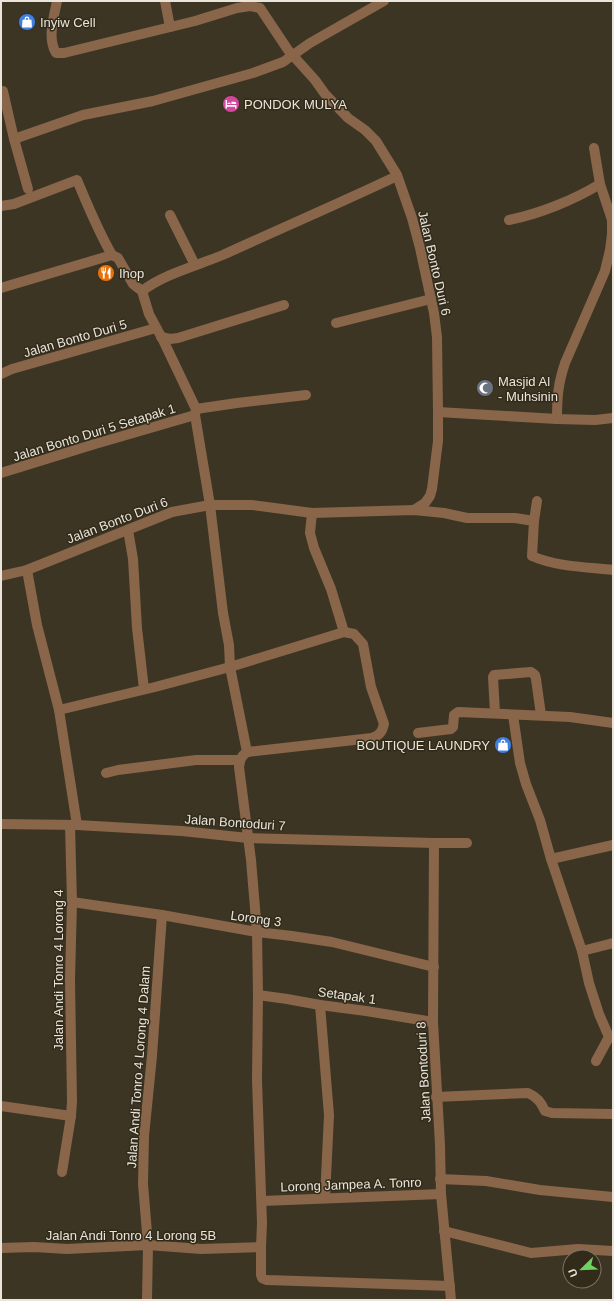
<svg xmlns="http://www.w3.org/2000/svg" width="614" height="1301" font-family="Arial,sans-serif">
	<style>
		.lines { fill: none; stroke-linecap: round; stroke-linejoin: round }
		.minor { stroke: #89654a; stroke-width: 10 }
		.tertiary { stroke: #89654a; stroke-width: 10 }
		.labels { text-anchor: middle; stroke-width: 3; stroke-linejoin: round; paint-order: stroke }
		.poi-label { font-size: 13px; fill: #e9e5db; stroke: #322b1a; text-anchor: start }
		.street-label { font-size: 13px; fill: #e9e5db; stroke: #322b1a }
	</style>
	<rect width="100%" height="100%" fill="#3c3524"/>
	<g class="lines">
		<g class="minor">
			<path d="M57,1C54,17 47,38 56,53H64L195,21L237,8L250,6L260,8L288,50L315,80L325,94L348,118L365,130L376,141L397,175L412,218L420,248L434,313L437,337L438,412V441L432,489L430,496L425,503L414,510"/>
			<polyline points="165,1 170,27"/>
			<polyline points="3,91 14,139 83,115 153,101 253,73 283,62 293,55"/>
			<polyline points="14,139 28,189"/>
			<path d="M1,206L14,204L77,180C88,206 98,231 112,255"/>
			<polyline points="170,215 195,265"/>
			<path d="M509,220C539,214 574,200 600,184"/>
			<polyline points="1,288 112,255 118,258 133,284 142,291 149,314 164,342 196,409 195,415 210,505 223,613 229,645 230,667 247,752"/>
			<path d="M142,291C166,273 197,266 225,254C282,228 340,203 397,176"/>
			<polyline points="336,323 431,299"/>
			<polyline points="161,337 170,339 178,338 284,305"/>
			<polyline points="1,374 12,369 156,328"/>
			<polyline points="196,409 237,403 306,395"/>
			<polyline points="438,412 557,419 595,420 613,418"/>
			<path d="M557,419C557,397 558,384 565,363L605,271L610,250L612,234V220L600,184L594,148"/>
			<polyline points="1,473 95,444 195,415"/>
			<polyline points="312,513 310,533 314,548 331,589 344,632"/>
			<polyline points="534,521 537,501"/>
			<polyline points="128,530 133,559 137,628 144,689"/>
			<polyline points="27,570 37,625 59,710 77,825"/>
			<path d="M1,576L27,570L172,512L210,505H252L312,513L414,510L444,513L467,518H515L534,521L532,556C557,567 586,567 613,570"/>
			<polyline points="59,710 155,687 230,667 344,632"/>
			<polyline points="495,713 493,677 494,675 531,672 535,675 536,679 541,715"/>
			<polyline points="513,715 520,763 526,784 540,820 551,859 582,951 589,983 599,1014 609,1037 596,1061"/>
			<polyline points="418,733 451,729 453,727 454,715 458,712 570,717 613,723"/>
			<path d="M247,752C241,756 240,760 239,767L251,860L257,932L258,995L257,1080L262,1223L261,1247V1275L262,1278L267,1280L450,1286"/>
			<path d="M247,752L372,738C380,735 382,732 384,724L371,687L363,644L354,634L344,632"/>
			<polyline points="106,773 118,770 196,760 240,760"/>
			<polyline points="1,824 77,825 182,831 248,838 434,843 467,843"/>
			<polyline points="434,843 433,1022 440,1145 441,1194 451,1300"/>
			<polyline points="551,859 613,845"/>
			<polyline points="72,902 162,915 257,932 292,936 332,942 434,967"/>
			<polyline points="582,951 613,943"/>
			<polyline points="258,995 287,999 320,1005 366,1011 433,1022"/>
			<polyline points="320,1005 329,1115 325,1198"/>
			<path d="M436,1097L528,1093C537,1097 541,1102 545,1111L552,1113L613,1114"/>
			<polyline points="1,1106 71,1116 72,1101 70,980 72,902 70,825"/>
			<polyline points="62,1172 71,1116"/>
			<polyline points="440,1179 486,1181 540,1190 613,1197"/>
			<polyline points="262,1201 441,1194"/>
			<polyline points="444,1231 531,1253 578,1249 613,1251"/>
			<polyline points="1,1248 34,1247 67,1249 148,1245 201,1249 261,1247"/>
			<polyline points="147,1300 148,1245 143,1184 144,1136 152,1056 162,915"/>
		</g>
		<polyline class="tertiary" points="293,55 310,43 384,1"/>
	</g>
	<defs>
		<g id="shop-disc" transform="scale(0.9)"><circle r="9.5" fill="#3f7fe0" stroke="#322b1a"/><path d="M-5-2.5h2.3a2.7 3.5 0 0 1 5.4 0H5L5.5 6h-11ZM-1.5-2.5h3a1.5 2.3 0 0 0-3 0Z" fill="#fff"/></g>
		<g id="hotel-disc" transform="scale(0.9)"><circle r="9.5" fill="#d1479c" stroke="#322b1a"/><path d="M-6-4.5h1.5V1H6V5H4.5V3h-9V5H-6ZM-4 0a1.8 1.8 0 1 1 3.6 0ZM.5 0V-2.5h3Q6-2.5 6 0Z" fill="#fff"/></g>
		<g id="restaurant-disc" transform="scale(0.9)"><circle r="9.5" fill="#e8710a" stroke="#322b1a"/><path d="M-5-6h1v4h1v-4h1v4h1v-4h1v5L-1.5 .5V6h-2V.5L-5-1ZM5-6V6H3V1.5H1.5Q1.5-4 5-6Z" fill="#fff"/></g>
		<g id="mosque-disc" transform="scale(0.9)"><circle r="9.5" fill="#6b7280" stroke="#322b1a"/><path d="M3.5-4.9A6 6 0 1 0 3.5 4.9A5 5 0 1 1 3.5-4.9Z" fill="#fff"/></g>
	</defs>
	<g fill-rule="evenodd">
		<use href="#shop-disc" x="27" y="22"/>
		<use href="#hotel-disc" x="231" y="104"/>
		<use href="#restaurant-disc" x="106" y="273"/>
		<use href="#mosque-disc" x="485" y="388"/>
		<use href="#shop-disc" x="503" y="745"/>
	</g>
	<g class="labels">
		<g class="poi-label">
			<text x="40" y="27">Inyiw Cell</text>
			<text x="244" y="109">PONDOK MULYA</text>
			<text x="119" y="278">Ihop</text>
			<text x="498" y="386">Masjid Al<tspan x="498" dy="15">- Muhsinin</tspan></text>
			<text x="490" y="750" text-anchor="end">BOUTIQUE LAUNDRY</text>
		</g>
		<g class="street-label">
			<text transform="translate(435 263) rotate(77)" y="5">Jalan Bonto Duri 6</text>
			<text transform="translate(75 338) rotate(-16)" y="5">Jalan Bonto Duri 5</text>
			<text transform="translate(94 432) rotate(-17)" y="5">Jalan Bonto Duri 5 Setapak 1</text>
			<text transform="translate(117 520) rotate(-21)" y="5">Jalan Bonto Duri 6</text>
			<text transform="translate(235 822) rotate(4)" y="5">Jalan Bontoduri 7</text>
			<text transform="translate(256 918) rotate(8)" y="5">Lorong 3</text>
			<text transform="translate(58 970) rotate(-90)" y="5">Jalan Andi Tonro 4 Lorong 4</text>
			<text transform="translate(347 995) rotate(8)" y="5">Setapak 1</text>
			<text transform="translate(138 1067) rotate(-86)" y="5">Jalan Andi Tonro 4 Lorong 4 Dalam</text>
			<text transform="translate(423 1072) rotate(-93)" y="5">Jalan Bontoduri 8</text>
			<text transform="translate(351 1184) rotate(-2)" y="5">Lorong Jampea A. Tonro</text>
			<text x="131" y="1240">Jalan Andi Tonro 4 Lorong 5B</text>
		</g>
	</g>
	<rect width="614" height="1301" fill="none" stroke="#e9e5db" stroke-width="4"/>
	<g transform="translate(582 1269) rotate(247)"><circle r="19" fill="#322b1a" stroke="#7b7567"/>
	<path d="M0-3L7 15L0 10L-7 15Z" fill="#6ed361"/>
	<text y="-6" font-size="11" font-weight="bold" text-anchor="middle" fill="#e9e5db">U</text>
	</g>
</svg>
